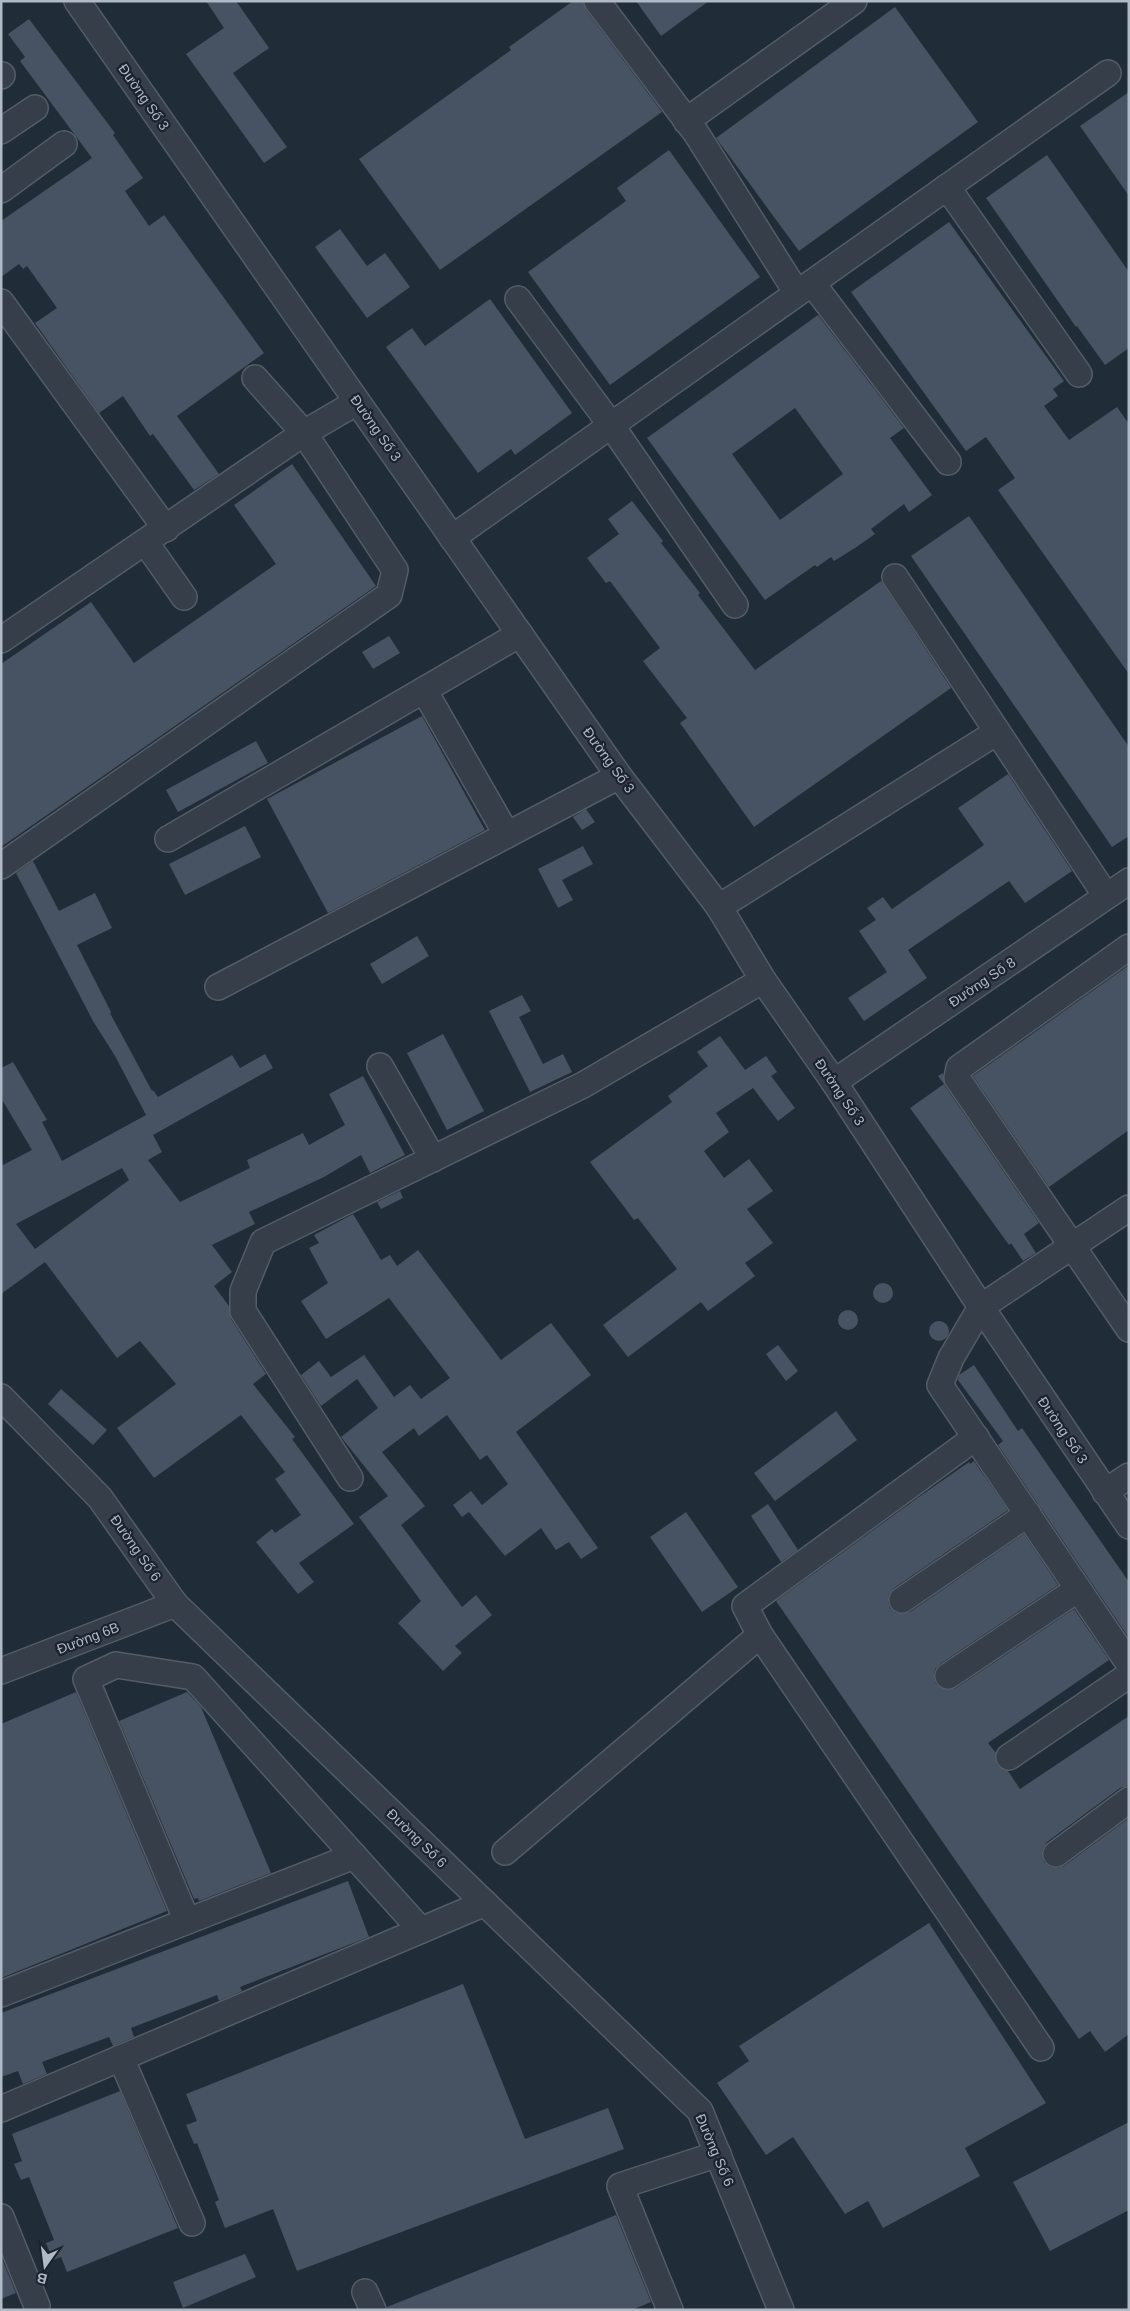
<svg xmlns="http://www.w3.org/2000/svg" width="1130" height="2311" font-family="Helvetica,sans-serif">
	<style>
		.building { fill: #475363; fill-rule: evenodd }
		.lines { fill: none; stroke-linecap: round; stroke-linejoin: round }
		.minor-casing { stroke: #535c67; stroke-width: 28 }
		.minor { stroke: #353e49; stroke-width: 25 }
		.labels { text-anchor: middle; stroke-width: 4.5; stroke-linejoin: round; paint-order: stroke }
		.street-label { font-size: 14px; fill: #b0b9c6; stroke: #1a232e }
	</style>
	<rect width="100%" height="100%" fill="#212c39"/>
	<g class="building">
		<polygon points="206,1 236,1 269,48 233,73 287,147 264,163 186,54 224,28"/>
		<polygon points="573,1 583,1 586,10 662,112 440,270 359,159 511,50 509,47"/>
		<polygon points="636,1 709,1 661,36"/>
		<polygon points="895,7 978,122 799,251 716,138"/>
		<polygon points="29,19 115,133 113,135 143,178 125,191 149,226 164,215 264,353 177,416 219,474 194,490 153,434 150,436 123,396 99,413 35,323 57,308 27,266 23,269 19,264 1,277 1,221 92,158 20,61 25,57 8,34"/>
		<polygon points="1129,92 1129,196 1080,126"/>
		<polygon points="669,150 760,277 610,385 528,272 626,201 617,188"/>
		<polygon points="1047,155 1129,272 1129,348 1105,365 1077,326 1076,327 986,198"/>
		<polygon points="949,222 1064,381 1053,389 1058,396 1044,406 1069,440 1117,407 1129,424 1129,674 998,490 1015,478 986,437 966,451 851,292"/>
		<polygon points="340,229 367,266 385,253 410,287 367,318 315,247"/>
		<polygon points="490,299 572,413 515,455 511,449 478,473 386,347 412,328 425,346"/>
		<path d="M818,315L904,428L890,438L932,495L909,512L904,504L871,529L875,534L855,548L834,561L831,557L817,567L815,565L765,600L647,438ZM795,408L843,474L780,520L732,454Z"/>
		<polygon points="292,464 376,586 1,847 1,664 91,602 134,663 276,564 234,505"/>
		<polygon points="632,501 663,541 661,543 700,593 698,595 755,670 881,581 951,688 754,827 680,723 687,718 643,661 660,648 610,581 606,583 587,558 619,534 608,519"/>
		<polygon points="969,516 1129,747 1129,836 1112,847 911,556"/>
		<polygon points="389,636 400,653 373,669 362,652"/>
		<polygon points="422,716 485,830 328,913 267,799"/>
		<polygon points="256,741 268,763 178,812 166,790"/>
		<polygon points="1008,774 1072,871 1025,903 1009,881 908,950 927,978 864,1021 848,998 887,972 859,931 876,920 867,908 883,897 892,909 984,845 958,808"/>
		<polygon points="586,809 595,822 582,830 573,817"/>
		<polygon points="245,826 261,857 185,895 169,864"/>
		<polygon points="583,846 593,864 562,880 573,900 558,908 538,869"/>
		<path d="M33,861L59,911L95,893L112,928L77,945L111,1012L110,1013L152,1091L153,1090L158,1097L232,1055L240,1068L265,1054L273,1068L153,1135L162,1152L148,1160L180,1202L250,1168L247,1160L303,1133L309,1145L345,1125L329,1094L363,1076L405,1155L370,1173L361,1155L324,1177L249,1212L255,1224L212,1245L232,1272L214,1286L229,1306L231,1319L266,1374L253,1384L295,1437L292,1439L354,1524L299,1563L314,1582L298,1594L256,1542L272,1529L275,1533L301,1515L275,1479L285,1472L241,1415L154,1478L117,1428L176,1384L140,1341L117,1358L45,1262L1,1294V1166L32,1150L1,1098V1068L13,1062L47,1120L42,1122L62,1161L146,1115L115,1056L93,1021L16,873ZM122,1168L129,1180L35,1249L16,1224Z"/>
		<polygon points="417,936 429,956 382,984 370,964"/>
		<polygon points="1129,965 1129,1130 1049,1187 973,1076"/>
		<polygon points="522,995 531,1011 519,1017 543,1064 563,1054 572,1072 530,1092 489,1011"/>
		<polygon points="443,1034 484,1111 447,1130 407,1053"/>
		<polygon points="720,1036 745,1070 766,1056 777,1072 771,1076 795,1108 778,1121 753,1088 716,1113 729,1132 704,1151 724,1178 749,1159 773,1191 747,1209 773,1243 745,1263 755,1276 708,1311 701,1302 628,1357 603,1325 677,1269 638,1218 634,1220 590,1162 672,1102 668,1096 708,1066 697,1052"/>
		<polygon points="943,1073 945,1086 1039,1223 1024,1234 1036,1253 1023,1261 1011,1243 1009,1245 910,1108 944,1084 938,1076"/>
		<polygon points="400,1191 403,1198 381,1209 377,1202"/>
		<polygon points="353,1214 381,1260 390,1255 397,1266 418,1250 501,1360 551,1323 591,1375 516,1432 598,1548 581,1559 569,1542 556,1550 541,1528 505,1556 469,1512 462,1517 453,1505 471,1491 482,1505 508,1484 487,1455 480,1460 447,1415 419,1436 414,1428 382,1452 425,1506 401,1525 462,1607 476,1595 492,1615 455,1646 462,1653 443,1671 398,1623 421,1601 359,1517 388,1496 341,1437 378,1408 357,1379 321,1406 301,1375 319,1361 331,1377 364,1355 394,1397 410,1385 421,1399 450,1378 389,1298 326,1339 301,1301 328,1283 309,1248 319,1243 314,1235"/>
		<circle cx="883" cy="1293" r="10"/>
		<circle cx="848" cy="1320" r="10"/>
		<circle cx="939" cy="1331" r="10"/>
		<polygon points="778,1345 798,1371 786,1381 766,1354"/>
		<polygon points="974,1365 1018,1431 1022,1428 1129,1582 1129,1638 998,1445 1003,1441 958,1380 959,1375"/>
		<polygon points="61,1389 107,1430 93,1445 48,1404"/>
		<polygon points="836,1411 857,1440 775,1501 754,1473"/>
		<polygon points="974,1461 1008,1510 894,1588 889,1594 888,1602 890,1608 896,1613 910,1612 1024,1534 1058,1585 940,1664 935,1669 934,1676 936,1684 948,1690 956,1688 1074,1609 1109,1660 988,1743 996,1753 997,1765 1008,1771 1020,1789 1129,1716 1129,1786 1120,1788 1047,1842 1043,1848 1042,1855 1044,1862 1050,1867 1057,1868 1064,1866 1129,1818 1129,2034 1105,2052 1090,2031 1079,2039 776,1601 916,1499 969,1462 970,1464"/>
		<polygon points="768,1504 798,1550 781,1562 751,1516"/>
		<polygon points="686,1512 738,1587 702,1612 650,1537"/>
		<polygon points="76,1692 167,1911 1,1978 1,1724"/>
		<polygon points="187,1692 201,1707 271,1873 199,1901 198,1898 194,1899 119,1721"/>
		<polygon points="348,1881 369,1937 240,1987 242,1991 219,2001 217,1995 131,2028 134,2037 113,2046 109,2037 42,2062 47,2074 23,2084 18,2071 1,2077 1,2013"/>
		<polygon points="929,1923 1046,2103 965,2148 980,2176 883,2228 868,2201 845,2214 793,2137 766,2155 717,2083 749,2061 739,2046"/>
		<polygon points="463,1984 525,2139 608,2108 624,2149 297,2271 273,2209 225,2228 215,2202 219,2200 197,2143 194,2144 186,2125 197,2121 186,2094"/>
		<polygon points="120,2091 178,2228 67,2272 61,2257 53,2260 46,2243 54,2240 29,2177 21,2180 14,2164 22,2161 12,2134"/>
		<polygon points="1129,2122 1129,2210 1050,2251 1013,2182"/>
		<polygon points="616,2215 651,2302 632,2310 387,2310 387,2307"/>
		<polygon points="245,2254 256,2277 183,2308 173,2282"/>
		<polygon points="1,2256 16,2293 1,2299"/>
	</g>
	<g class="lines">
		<g class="minor-casing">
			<g id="minor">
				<polyline points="77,1 619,776 719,907 763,980 834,1082 981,1307 1129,1526"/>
				<polyline points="597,1 696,133 797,293"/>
				<polyline points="1,76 2,75"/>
				<polyline points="686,121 854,1"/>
				<polyline points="1,131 35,108"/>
				<polyline points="947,187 1079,374"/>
				<polyline points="1,190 64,144"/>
				<polyline points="812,283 948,462"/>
				<polyline points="518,299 611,425 735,605"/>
				<polyline points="1,302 166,529"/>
				<polyline points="452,538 1108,73"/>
				<polyline points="146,543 184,597"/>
				<polyline points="895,577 1106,896"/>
				<polyline points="1,640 304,433 357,402"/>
				<polyline points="424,690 507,835"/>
				<polyline points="168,839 520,634"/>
				<polyline points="1,866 389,595 395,570 304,433 255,378"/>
				<polyline points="719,907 997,732"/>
				<polyline points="1129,947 959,1068 957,1078 1129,1329"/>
				<polyline points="218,987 619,776"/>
				<polyline points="380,1066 433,1159"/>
				<polyline points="834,1082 1129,881"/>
				<polyline points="1129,1208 981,1307 951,1358 940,1385 1129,1664"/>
				<polyline points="1,1397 100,1498 175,1604 700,2111 781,2310"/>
				<polyline points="976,1437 745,1606 760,1635 1041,2048"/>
				<polyline points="350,1478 243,1311 243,1291 263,1242 583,1085 763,980"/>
				<polyline points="1105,1492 1129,1476"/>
				<polyline points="902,1600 1028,1514"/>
				<polyline points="1,1671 175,1604"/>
				<polyline points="948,1676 1078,1589"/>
				<polyline points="1009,1757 1129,1675"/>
				<polyline points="505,1852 760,1635"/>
				<polyline points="1056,1854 1129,1800"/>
				<polyline points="187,1921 86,1679 116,1665 193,1677 421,1930"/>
				<polyline points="1,1994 354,1856"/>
				<polyline points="121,2058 192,2223"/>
				<polyline points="1,2109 485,1903"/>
				<polyline points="1,2217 37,2306"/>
				<polyline points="365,2292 373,2310"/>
				<polyline points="670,2310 620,2186 718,2154"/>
			</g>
		</g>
		<use href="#minor" class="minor"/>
	</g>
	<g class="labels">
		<g class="street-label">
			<text transform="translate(144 97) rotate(55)" y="5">Đường Số 3</text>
			<text transform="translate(376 428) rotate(55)" y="5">Đường Số 3</text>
			<text transform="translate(609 760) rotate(54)" y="5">Đường Số 3</text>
			<text transform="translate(982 982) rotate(-34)" y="5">Đường Số 8</text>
			<text transform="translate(840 1092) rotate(56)" y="5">Đường Số 3</text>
			<text transform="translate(1063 1430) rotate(56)" y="5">Đường Số 3</text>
			<text transform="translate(136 1548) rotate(55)" y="5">Đường Số 6</text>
			<text transform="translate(88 1638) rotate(-21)" y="5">Đường 6B</text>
			<text transform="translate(417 1838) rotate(44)" y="5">Đường Số 6</text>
			<text transform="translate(715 2150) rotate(67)" y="5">Đường Số 6</text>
		</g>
	</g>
	<rect width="1130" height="2311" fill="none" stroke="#b0b9c6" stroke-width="5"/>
	<g transform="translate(45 2266) rotate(194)" stroke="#1a232e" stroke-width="4" paint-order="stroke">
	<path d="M0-4L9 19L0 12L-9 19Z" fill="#b0b9c6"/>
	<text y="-8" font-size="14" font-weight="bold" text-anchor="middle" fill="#b0b9c6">B</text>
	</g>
</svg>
